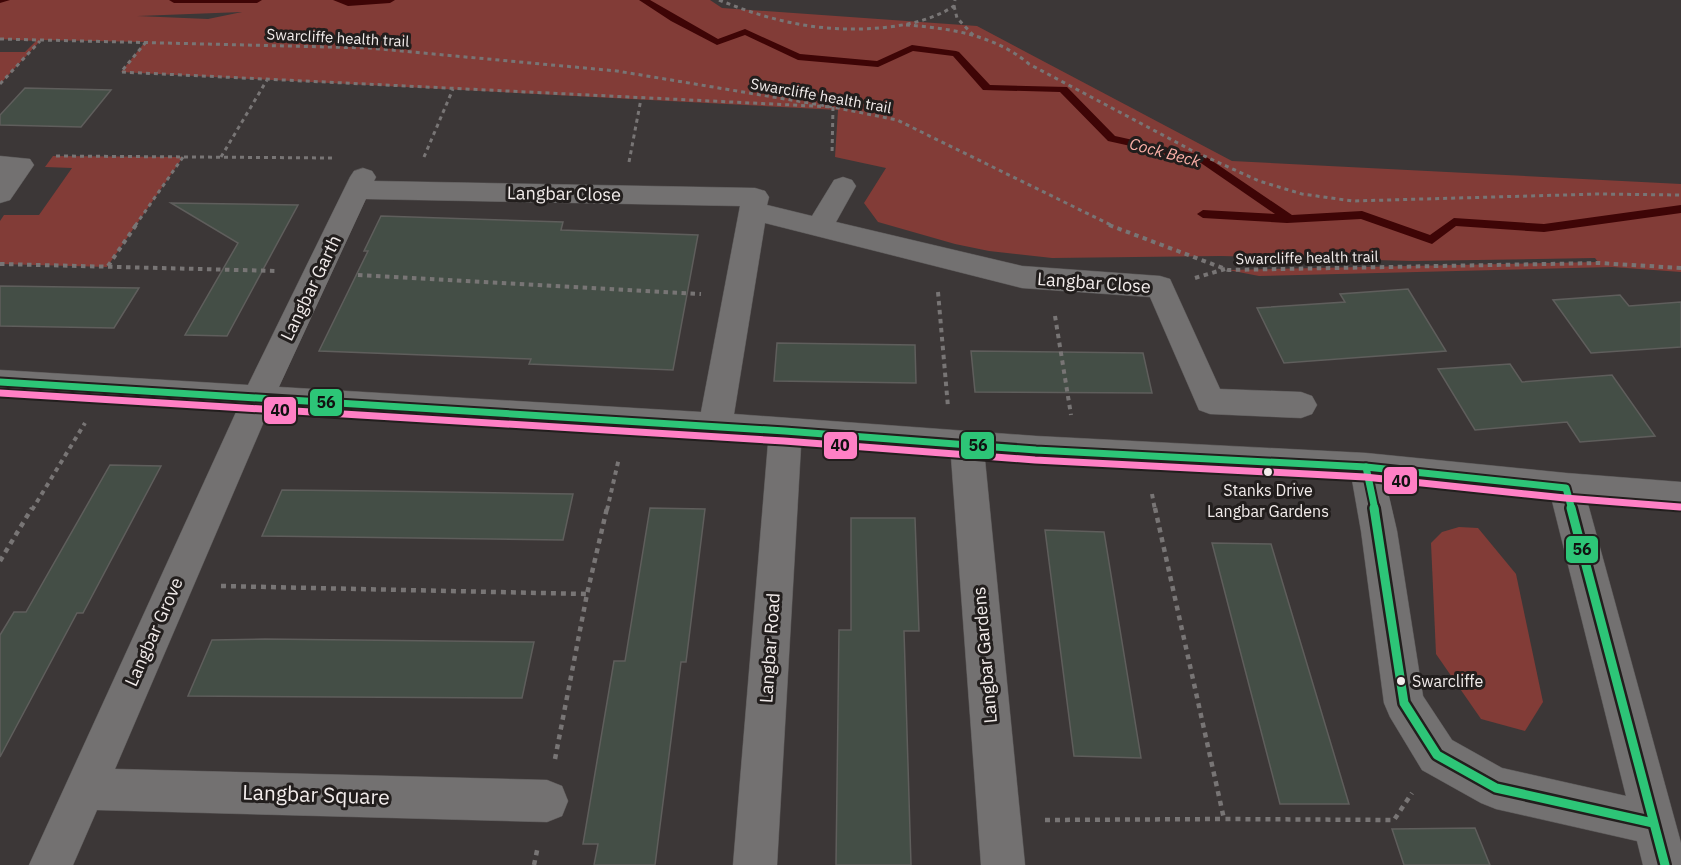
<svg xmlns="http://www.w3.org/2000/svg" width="1681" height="865" font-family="'IBM Plex Sans',sans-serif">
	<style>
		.green { fill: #823c37; fill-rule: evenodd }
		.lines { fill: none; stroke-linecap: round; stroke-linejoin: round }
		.stream { fill: #3e0506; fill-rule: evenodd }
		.building { fill: #444e46; stroke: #5f5e5c; stroke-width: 1.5 }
		.minor-casing { stroke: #585555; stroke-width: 1 }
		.path-far2 { stroke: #787575; stroke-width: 3; stroke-dasharray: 4 4; stroke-linecap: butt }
		.path-far1 { stroke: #787575; stroke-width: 4; stroke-dasharray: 4.5 4.5; stroke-linecap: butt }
		.path { stroke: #787575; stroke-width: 4.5; stroke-dasharray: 5 5; stroke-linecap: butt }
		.minor { fill: #737171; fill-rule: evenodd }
		.bus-1-far1-casing { stroke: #221e1d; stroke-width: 11 }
		.bus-1-casing { stroke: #221e1d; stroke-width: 14 }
		.bus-2-casing { stroke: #221e1d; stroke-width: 11 }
		.bus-1-far1 { stroke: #2dc577; stroke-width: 7 }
		.bus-1 { stroke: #2dc577; stroke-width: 9 }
		.bus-2 { stroke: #ff80c5; stroke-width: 7 }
		.bus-dot { fill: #f2eceb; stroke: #221e1d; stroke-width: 2 }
		.labels { text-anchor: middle; stroke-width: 6; stroke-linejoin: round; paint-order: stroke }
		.far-street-label { font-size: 15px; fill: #f2eceb; stroke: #221e1d }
		.far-water-label { font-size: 16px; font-style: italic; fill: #fdb1a8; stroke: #221e1d }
		.bus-label { font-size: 16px; fill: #f2eceb; stroke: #221e1d }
		.street-label { font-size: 18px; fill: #f2eceb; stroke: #221e1d }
		.near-street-label { font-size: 21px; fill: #f2eceb; stroke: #221e1d }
		.line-badge { stroke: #221e1d; stroke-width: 2 }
		.pale-badge-label { font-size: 16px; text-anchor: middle; font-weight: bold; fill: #111 }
	</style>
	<rect width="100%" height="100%" fill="#3c3737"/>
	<g class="green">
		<path d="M0,0H710L722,8L977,26L1232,161L1681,184V272L1612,267L1259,276L1228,270L1598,262L1595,258L1412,261L1221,256L1052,258L989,251L955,244L878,222L864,203L886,168L835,157L838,110L121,72L145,42L41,40L0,84V52H25L36,41L0,39ZM242,12L208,19L137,16H138Z"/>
		<polygon points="53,156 183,157 107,267 0,264 0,221 4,215 39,215 72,168 45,167"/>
		<polygon points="1459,527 1478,528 1516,574 1543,702 1525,731 1481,719 1436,654 1431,543 1442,532"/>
	</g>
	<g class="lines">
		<g class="stream">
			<polygon points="0,0 10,0 0,3"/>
			<polygon points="169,0 262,0 257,3 174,3"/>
			<polygon points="333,0 395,0 390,3 348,6"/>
			<polygon points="639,0 650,0 718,39 745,29 800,54 877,61 912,45 956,51 959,52 990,85 1067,87 1115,136 1205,156 1292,215 1362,211 1430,235 1454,218 1544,224 1681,205 1681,213 1544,232 1456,226 1432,244 1361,219 1287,223 1203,218 1197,214 1203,210 1275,214 1198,161 1108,141 1060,92 983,90 953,56 913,51 878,67 798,60 745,35 717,45 671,21"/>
		</g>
	</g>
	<g class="building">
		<polygon points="25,88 111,90 81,127 0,125 0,115"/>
		<polygon points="171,203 298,205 227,336 185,335 238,243"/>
		<polygon points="381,216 563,222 561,230 698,235 673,370 529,364 531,359 319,351 368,251 364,251"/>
		<polygon points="0,286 139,288 114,328 0,326"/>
		<polygon points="1408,289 1446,351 1284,363 1257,308 1345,302 1340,294"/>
		<polygon points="1620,295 1629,306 1681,302 1681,347 1591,353 1553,300"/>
		<polygon points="777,343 915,345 916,383 774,381"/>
		<polygon points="971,351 1143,353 1152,393 975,392"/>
		<polygon points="1510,364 1522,382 1612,375 1655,436 1580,442 1567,422 1475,430 1438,369"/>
		<polygon points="110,465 161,466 83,613 77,613 0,757 0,635 14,612 26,612"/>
		<polygon points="282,490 379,491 573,494 563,540 262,536"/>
		<polygon points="650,508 705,509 686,662 681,662 655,865 594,865 598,844 583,844 614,661 625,661"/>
		<polygon points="851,518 915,518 919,631 904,631 911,865 836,865 839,630 851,630"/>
		<polygon points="1045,530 1104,532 1141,758 1074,756"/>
		<polygon points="1212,543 1271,544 1349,804 1280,804"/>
		<polygon points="212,640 265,639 534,642 522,698 188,696"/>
		<polygon points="1475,828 1490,865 1404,865 1392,829"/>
	</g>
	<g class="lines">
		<g class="minor-casing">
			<g id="minor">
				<polygon points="0,156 30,159 34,165 10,200 0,203"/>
				<path d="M363,168L372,171L376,177L374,181L755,188L765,191L769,197L767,205L812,216L834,180L843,177L852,180L856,186L836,222L1022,266L1160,276L1170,279L1220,389L1301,392L1312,396L1317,405L1312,414L1301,418L1210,414L1199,410L1150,297L1022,288L765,223L734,414L1036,436L1366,453L1566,473L1681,482V512L1588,504L1681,843V865H1643L1637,841L1496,809L1481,803L1422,770L1390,717L1384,703L1361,531L1352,480L985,460L1025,865H981L951,457L801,446L777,865H733L768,443L268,412L115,769L547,780L562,786L568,801L562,816L547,822L97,810L73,865H29L237,410L0,394V370L248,385L350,177L354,171ZM366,199L740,206L701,412L279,387ZM1386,483L1552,501L1626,796L1502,768L1452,740L1423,696L1397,531Z"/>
			</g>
		</g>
		<g class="path-far2">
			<path d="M719,0C775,23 828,34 889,27C912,24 934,19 954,6L955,0"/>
			<polyline points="954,6 957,18 975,37"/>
			<path d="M906,25C949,28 995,35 1029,64L1191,150L1259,181L1302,194L1353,201L1599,194L1681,195"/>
			<polyline points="0,39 369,48 617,71 833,107 897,120 1113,226"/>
			<polyline points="146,42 121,72 833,107 832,155"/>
			<polyline points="0,84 40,41"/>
			<polyline points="56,156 333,158"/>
			<polyline points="221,157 267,80"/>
			<polyline points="424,157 453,89"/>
			<polyline points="629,162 641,99"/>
			<polyline points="135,226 183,157"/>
		</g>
		<g class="path-far1">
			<polyline points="1109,225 1228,270 1599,263 1681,268"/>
			<polyline points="0,264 278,271"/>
			<polyline points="108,266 136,225"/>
			<polyline points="358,275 701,294"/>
			<polyline points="1195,278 1225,269"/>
			<polyline points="938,292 948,407"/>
			<polyline points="1055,316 1071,415"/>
			<polyline points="1152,494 1155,510"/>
			<polyline points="32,510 85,423"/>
			<polyline points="607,510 619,458"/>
		</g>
		<g class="path">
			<polyline points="1155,508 1224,819 1394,820 1412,793"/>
			<polyline points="0,561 32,508"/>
			<polyline points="221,586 587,594"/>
			<polyline points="555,759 587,594 607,508"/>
			<polyline points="1045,820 1224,819"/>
			<polyline points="534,865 538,846"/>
		</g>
		<use href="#minor" class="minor"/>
		<g class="bus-1-far1-casing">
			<g id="bus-1-far1">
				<polyline points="0,382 785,431 1036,450 1366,467 1566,488 1572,510"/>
				<polyline points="1366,467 1375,510"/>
			</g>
		</g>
		<g class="bus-1-casing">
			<g id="bus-1">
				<polyline points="1374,508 1404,703 1437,755 1496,788 1653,823"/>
				<polyline points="1571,508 1665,865"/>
			</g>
		</g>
		<g class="bus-2-casing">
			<polyline id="bus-2" points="0,393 784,441 1035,460 1365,477 1565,498 1680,507"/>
		</g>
		<use href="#bus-1-far1" class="bus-1-far1"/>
		<use href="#bus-1" class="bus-1"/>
		<use href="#bus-2" class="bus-2"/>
	</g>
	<g class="bus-dot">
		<circle cx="1268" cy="472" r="5"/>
		<circle cx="1401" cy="681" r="5"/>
	</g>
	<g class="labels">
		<g class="far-street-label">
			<text transform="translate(338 38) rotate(3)" y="5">Swarcliffe health trail</text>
			<text transform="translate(821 96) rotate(10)" y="5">Swarcliffe health trail</text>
			<text transform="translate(1307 258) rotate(-1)" y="5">Swarcliffe health trail</text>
		</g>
		<g class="far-water-label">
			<text transform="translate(1165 152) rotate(15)" y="6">Cock Beck</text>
		</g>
		<g class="bus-label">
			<text x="1268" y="496">Stanks Drive<tspan x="1268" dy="21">Langbar Gardens</tspan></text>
			<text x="1412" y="687" text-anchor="start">Swarcliffe</text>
		</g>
		<g class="street-label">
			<text transform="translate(564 194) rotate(1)" y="6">Langbar Close</text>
			<text transform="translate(1094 283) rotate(4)" y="6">Langbar Close</text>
			<text transform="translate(311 288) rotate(-64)" y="6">Langbar Garth</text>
			<text transform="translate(154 632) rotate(-66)" y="6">Langbar Grove</text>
			<text transform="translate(770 648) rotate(-86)" y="6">Langbar Road</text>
			<text transform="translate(985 655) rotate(-95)" y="6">Langbar Gardens</text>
		</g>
		<g class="near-street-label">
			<text transform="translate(316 795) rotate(2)" y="7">Langbar Square</text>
		</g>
	</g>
	<g class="line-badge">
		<rect x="309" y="388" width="34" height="29" rx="6" fill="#2dc577"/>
		<rect x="263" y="396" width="34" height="29" rx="6" fill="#ff80c5"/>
		<rect x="823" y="431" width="35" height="29" rx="6" fill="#ff80c5"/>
		<rect x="960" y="431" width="35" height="29" rx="6" fill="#2dc577"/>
		<rect x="1383" y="466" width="35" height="29" rx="6" fill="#ff80c5"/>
		<rect x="1565" y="535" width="34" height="29" rx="6" fill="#2dc577"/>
	</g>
	<g class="pale-badge-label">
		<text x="326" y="408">56</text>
		<text x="280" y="416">40</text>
		<text x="840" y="451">40</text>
		<text x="978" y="451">56</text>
		<text x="1401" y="487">40</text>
		<text x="1582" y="555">56</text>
	</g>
</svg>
